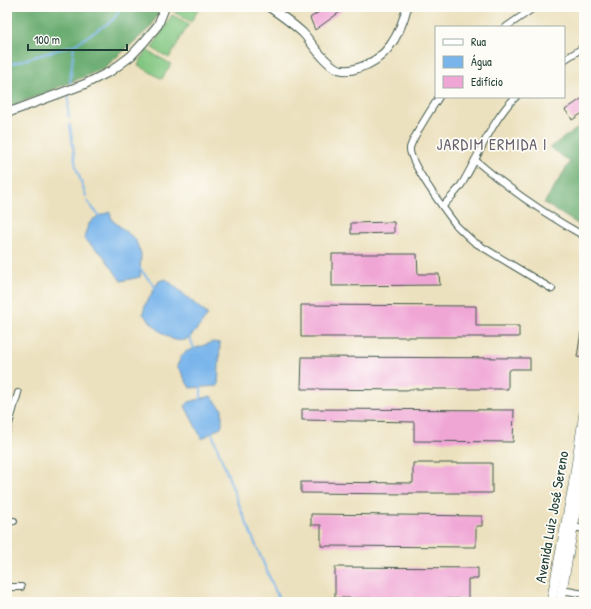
<svg xmlns="http://www.w3.org/2000/svg" width="591" height="609" font-family="'Patrick Hand',sans-serif">
	<style>
		.green { fill: #81c680; stroke: #50825a }
		.forest { fill: #68ab6e; stroke: #447451 }
		.water { fill: #79b5eb; stroke: #4c7990 }
		.lines { fill: none; stroke-linecap: round; stroke-linejoin: round }
		.stream { stroke: #79b5eb; stroke-width: 2 }
		.building { fill: #f0a6d5 }
		.street-casing { stroke: #3e5649; stroke-width: 8 }
		.secondary-casing { stroke: #3e5649; stroke-width: 10 }
		.primary-casing { stroke: #3e5649; stroke-width: 10 }
		.street { stroke: #fff; stroke-width: 6 }
		.secondary { stroke: #fff; stroke-width: 8 }
		.primary { stroke: #fff; stroke-width: 9 }
		.labels { text-anchor: middle; stroke-width: 3.5; stroke-linejoin: round; paint-order: stroke }
		.street-label { font-size: 15px; fill: #1f3d34; stroke: #fdfcf7 }
		.neighbourhood-label { font-size: 16px; letter-spacing: 1px; fill: #68626c; stroke: #fdfcf7 }
	</style>
	<rect width="100%" height="100%" fill="#fdfcf7"/>
	<filter id="ink" filterUnits="userSpaceOnUse"><feTurbulence type="fractalNoise" baseFrequency=".025" numOctaves="2"/><feDisplacementMap in="SourceGraphic" scale="8" xChannelSelector="R" yChannelSelector="G"/><feConvolveMatrix kernelMatrix="1 2 1 2 8 2 1 2 1" color-interpolation-filters="sRGB"/></filter>
	<filter id="wash" filterUnits="userSpaceOnUse"><feTurbulence type="fractalNoise" baseFrequency=".012" numOctaves="4" result="noise"/><feDisplacementMap in="SourceGraphic" scale="16" xChannelSelector="R" yChannelSelector="G"/><feGaussianBlur stdDeviation="0.9" result="paint"/><feColorMatrix in="noise" values="0 0 0 0 0 0 0 0 0 0 0 0 0 0 0 0 0 1.4 0 .05"/><feComposite in="paint" operator="in"/></filter>
	<g filter="url(#wash)">
		<rect width="100%" height="100%" fill="#ece1be"/>
		<g class="green">
			<polygon points="177,7 200,7 191,22 174,12"/>
			<polygon points="172,15 189,24 169,58 152,48"/>
			<polygon points="146,50 171,64 162,79 138,65"/>
		</g>
		<g class="forest">
			<polygon points="7,7 161,7 151,27 103,69 7,108"/>
			<polygon points="584,124 584,228 544,203 570,162 550,147"/>
		</g>
		<g class="water">
			<path d="M110,212L112,220L135,239L141,254L140,277L121,281L103,255L84,239C88,220 92,218 110,212Z"/>
			<path d="M166,279L208,315C203,321 193,336 187,339C171,347 153,324 143,314L145,305L159,281Z"/>
			<path d="M213,342L220,343L218,386L190,388C185,381 183,373 177,366L181,357L185,352Z"/>
			<polygon points="211,396 222,409 222,426 202,439 185,406 189,402"/>
		</g>
		<g class="lines">
			<g class="stream">
				<polyline points="7,65 74,45 113,20 122,7"/>
				<polyline points="70,83 74,45"/>
				<polyline points="69,118 68,110 69,95"/>
				<polyline points="70,125 76,167 86,196"/>
				<polyline points="87,201 100,217"/>
				<polyline points="139,268 157,289"/>
				<polyline points="189,335 195,351"/>
				<polyline points="201,384 201,400"/>
				<polyline points="211,431 241,510 280,602"/>
			</g>
		</g>
		<g id="blocks">
			<g class="building">
				<polygon points="326,7 347,7 315,30 310,18"/>
				<polygon points="584,97 584,112 572,120 570,116 565,110"/>
				<polygon points="394,222 394,233 351,234 351,223"/>
				<polygon points="332,254 417,254 418,274 439,274 440,285 332,286"/>
				<polygon points="301,305 476,306 476,326 519,326 519,337 301,337"/>
				<polygon points="581,332 584,332 584,358 577,357"/>
				<polygon points="302,357 530,358 530,369 512,369 508,371 508,389 409,389 409,390 301,389"/>
				<polygon points="302,409 514,410 513,442 414,441 414,422 302,420"/>
				<polygon points="413,463 492,463 492,493 409,493 409,494 301,493 301,482 413,483"/>
				<polygon points="311,514 482,516 482,526 476,526 476,547 321,546 321,525 311,525"/>
				<polygon points="335,567 478,568 478,579 468,579 468,599 335,598"/>
			</g>
		</g>
	</g>
	<g filter="url(#ink)">
		<use href="#blocks" fill-opacity="0" stroke="#3e5649" stroke-width="1"/>
		<g class="lines">
			<g class="street-casing">
				<g id="street">
					<polyline points="506,27 535,7"/>
					<polyline points="564,60 584,47"/>
					<path d="M439,97C432,108 412,138 410,148C408,161 447,213 456,225C462,231 468,237 474,242L552,289"/>
					<path d="M475,160C510,190 543,213 584,236"/>
					<path d="M443,206C450,198 458,191 463,182C478,157 494,116 516,97"/>
					<polyline points="7,431 18,393"/>
					<polyline points="7,522 14,521"/>
					<polyline points="573,527 584,529"/>
					<polyline points="7,587 21,587"/>
					<polyline points="562,590 584,594"/>
				</g>
			</g>
			<g class="secondary-casing">
				<g id="secondary">
					<path d="M269,7C281,15 292,23 303,33C313,44 321,59 334,67C341,71 350,71 358,68C387,60 400,35 407,7"/>
					<polyline points="7,113 85,84 111,71 131,56 144,42 158,25 165,7"/>
				</g>
			</g>
			<g class="primary-casing">
				<g id="primary">
					<polyline points="551,602 573,486 584,413"/>
					<polyline points="560,602 584,466"/>
				</g>
			</g>
			<use href="#street" class="street"/>
			<use href="#secondary" class="secondary"/>
			<use href="#primary" class="primary"/>
		</g>
	</g>
	<g class="labels">
		<g class="street-label">
			<text transform="translate(552 517) rotate(-80)" y="5">Avenida Luiz José Sereno</text>
		</g>
		<g class="neighbourhood-label">
			<text x="492" y="150">JARDIM ERMIDA I</text>
		</g>
	</g>
	<rect width="591" height="609" fill="none" stroke="#fdfcf7" stroke-width="24"/>
	<rect x="435" y="26" width="130" height="72" fill="#fdfcf7" stroke="#a4b0a9"/>
	<rect x="443" y="39" width="20" height="6" fill="#ffffff" stroke="#a4b0a9"/>
	<text x="471" y="46" font-size="12" fill="#1f3d34">Rua</text>
	<rect x="443" y="56" width="20" height="12" fill="#79b5eb" stroke="#a4b0a9"/>
	<text x="471" y="66" font-size="12" fill="#1f3d34">Água</text>
	<rect x="443" y="76" width="20" height="12" fill="#f0a6d5" stroke="#a4b0a9"/>
	<text x="471" y="86" font-size="12" fill="#1f3d34">Edifício</text>
	<path d="M28 44v6h99v-6" fill="none" stroke="#1f3d34" stroke-width="2"/>
	<text x="34" y="44" font-size="12" fill="#1f3d34" stroke="#fdfcf7" stroke-width="3" paint-order="stroke">100 m</text>
</svg>
